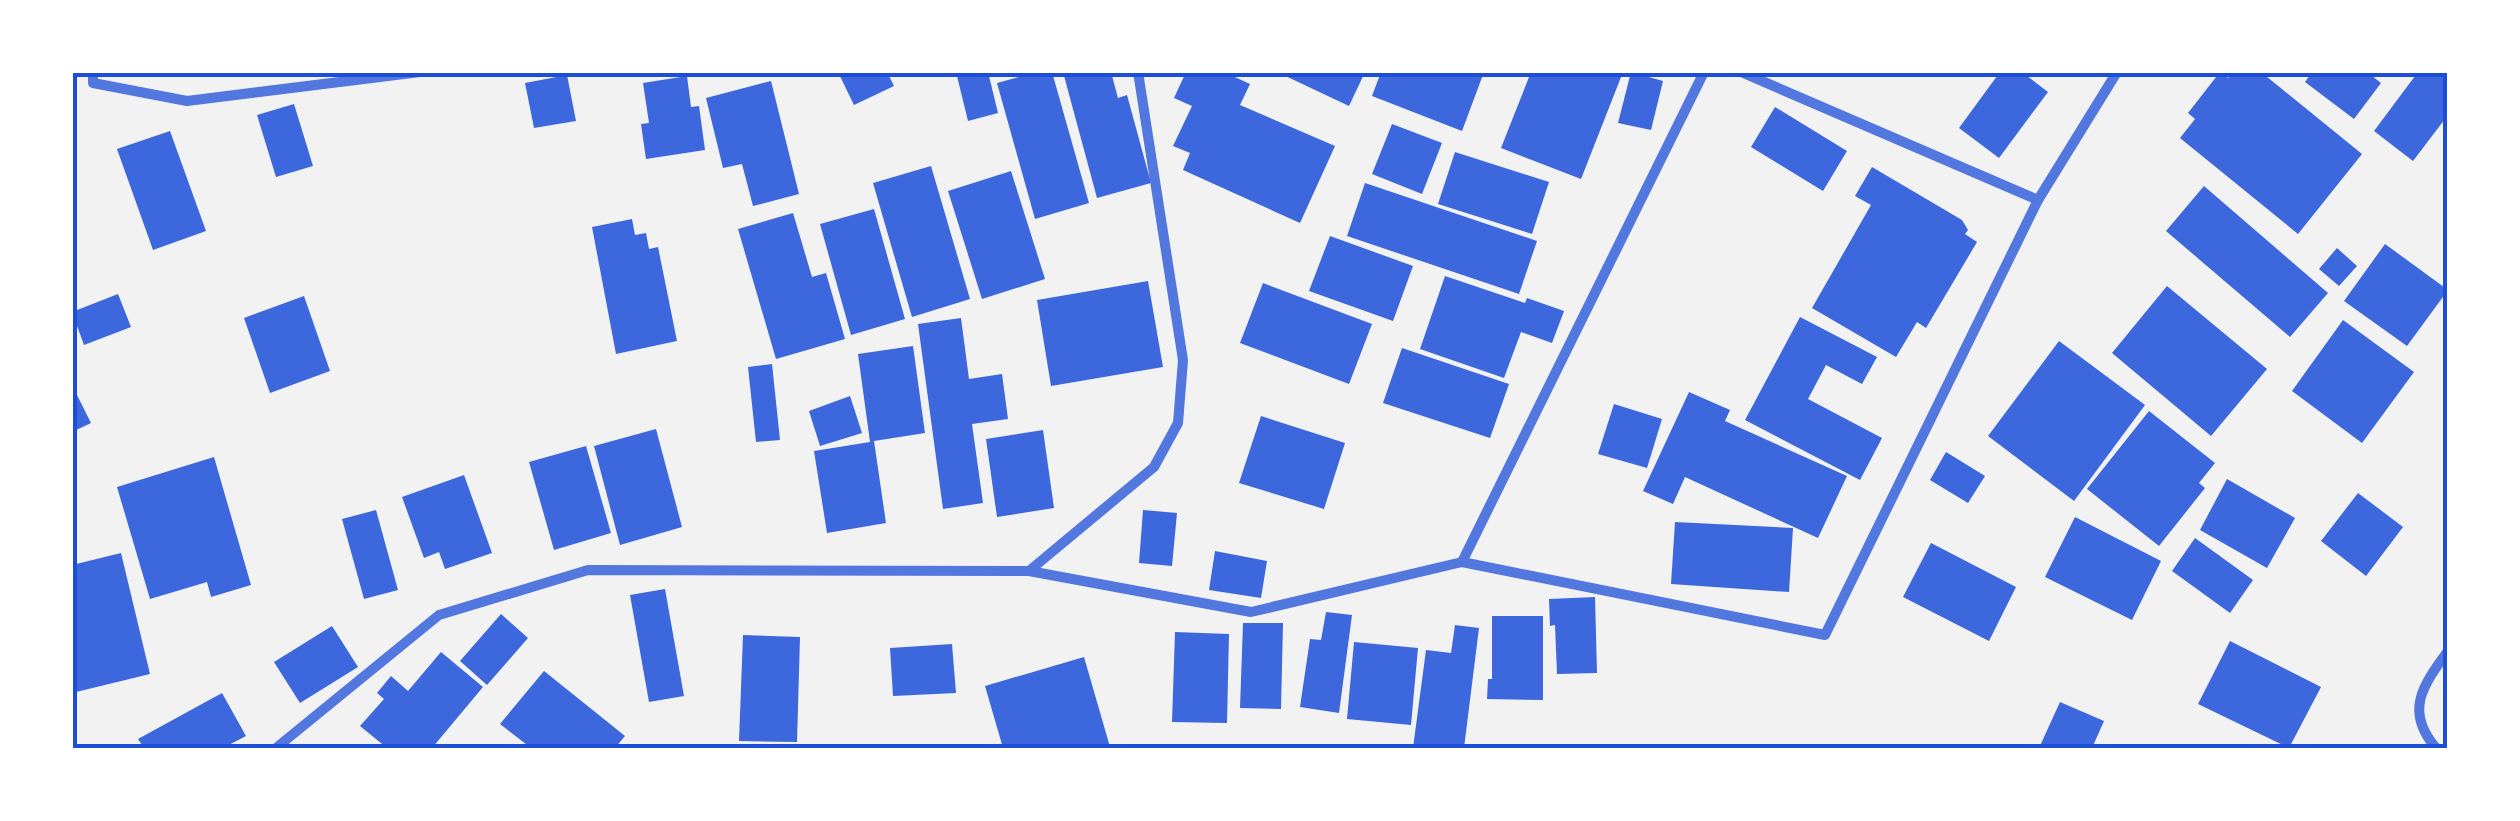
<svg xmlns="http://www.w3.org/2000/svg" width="2520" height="821" font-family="'PT Sans Narrow',sans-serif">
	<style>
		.building { fill: #3d67dc }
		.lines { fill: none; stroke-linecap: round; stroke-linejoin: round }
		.minor { stroke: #5277de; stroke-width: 10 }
		.neatline { fill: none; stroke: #1d4ed8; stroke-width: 4 }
	</style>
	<rect width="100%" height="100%" fill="#f2f2f2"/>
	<g class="building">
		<polygon points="838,72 887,72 894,86 854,105"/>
		<polygon points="956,72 988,72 998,113 968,121"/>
		<polygon points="1037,72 1052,72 1089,203 1035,219 997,83"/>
		<polygon points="1063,72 1111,72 1118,98 1127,95 1151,183 1097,198"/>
		<polygon points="1186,72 1224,72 1250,84 1240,105 1335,146 1300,223 1183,170 1190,153 1173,146 1192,106 1174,98"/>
		<polygon points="1277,72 1365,72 1349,106"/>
		<polygon points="1381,72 1484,72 1462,131 1372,96"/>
		<polygon points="1531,72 1623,72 1581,179 1501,148"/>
		<polygon points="1631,72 1663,81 1651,130 1618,123"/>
		<polygon points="2000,72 2022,72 2048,92 1999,158 1959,128"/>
		<polygon points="2220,72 2228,78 2232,72 2261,72 2362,154 2298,234 2180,138 2195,119 2188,113"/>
		<polygon points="2312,72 2367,72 2381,83 2354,119 2305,82"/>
		<polygon points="2418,72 2448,72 2448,115 2413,161 2374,131"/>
		<polygon points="567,75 576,121 534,128 525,83"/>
		<polygon points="687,76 691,107 699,106 705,150 646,159 641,124 649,123 643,83"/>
		<polygon points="771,81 799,194 753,206 742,164 723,168 706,98"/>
		<polygon points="294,104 313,166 276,177 257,115"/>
		<polygon points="1775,107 1847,151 1823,191 1751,147"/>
		<polygon points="1392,124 1442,143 1422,194 1372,174"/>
		<polygon points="170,131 206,231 153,250 117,149"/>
		<polygon points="1455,152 1549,182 1532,234 1438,204"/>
		<polygon points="931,166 970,299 912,317 873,183"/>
		<polygon points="1872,167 1962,220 1968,230 1965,234 1977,242 1926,328 1917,322 1896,357 1812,308 1871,205 1855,196"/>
		<polygon points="1011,171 1045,279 982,299 948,191"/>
		<polygon points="1365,183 1537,241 1519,294 1347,236"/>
		<polygon points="2204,186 2328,293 2290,337 2166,231"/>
		<polygon points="874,209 905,319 851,335 820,224"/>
		<polygon points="793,213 812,277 826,273 845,339 776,359 738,229"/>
		<polygon points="632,219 635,235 646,233 649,249 658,247 677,341 616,354 592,227"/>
		<polygon points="1330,236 1413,266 1393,321 1309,291"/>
		<polygon points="2385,244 2448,290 2407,346 2344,301"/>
		<polygon points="2337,248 2357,266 2339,286 2319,269"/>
		<polygon points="1445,276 1525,303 1527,298 1564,311 1552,343 1521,332 1504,378 1420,349"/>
		<polygon points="1148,281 1163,367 1051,386 1037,300"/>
		<polygon points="1263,283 1372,324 1349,384 1240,343"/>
		<polygon points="2167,286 2267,369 2211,436 2112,353"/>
		<polygon points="118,294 131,327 84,345 72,312"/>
		<polygon points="304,296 330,371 270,393 244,318"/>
		<polygon points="1800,317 1877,357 1862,384 1826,365 1808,399 1882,438 1860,480 1745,420"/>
		<polygon points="961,318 969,379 1002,374 1008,419 972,424 983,503 943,509 918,324"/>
		<polygon points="2343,320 2414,372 2362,443 2292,391"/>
		<polygon points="2059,341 2145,405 2074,501 1988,436"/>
		<polygon points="913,346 925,433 874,441 886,523 827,533 814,451 870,442 858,354"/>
		<polygon points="1402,348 1509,384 1490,438 1383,403"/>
		<polygon points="772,364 780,440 756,442 748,367"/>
		<polygon points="72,385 91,423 72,432"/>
		<polygon points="1689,392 1730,410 1725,421 1847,476 1818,538 1685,477 1673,504 1643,491"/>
		<polygon points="850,396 862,433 820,446 809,411"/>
		<polygon points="1614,404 1662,419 1647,468 1598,454"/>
		<polygon points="2149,411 2215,463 2199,483 2205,488 2159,546 2087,489"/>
		<polygon points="1261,416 1345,443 1324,509 1239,483"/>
		<polygon points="656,429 682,527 620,545 594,446"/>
		<polygon points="1043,430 1054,508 997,517 986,439"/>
		<polygon points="586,446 611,533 554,550 529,462"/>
		<polygon points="1946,452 1985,476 1968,503 1930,480"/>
		<polygon points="214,457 251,585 211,597 207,582 150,599 117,487"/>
		<polygon points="464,475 492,553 445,569 439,552 424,558 402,497"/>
		<polygon points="2227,479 2295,518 2267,568 2200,530"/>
		<polygon points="2358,493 2403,527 2366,576 2321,541"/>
		<polygon points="376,510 398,590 364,599 342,519"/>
		<polygon points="1143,510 1177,513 1172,566 1139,563"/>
		<polygon points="2075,517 2161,561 2132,620 2045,577"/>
		<polygon points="1675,522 1793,528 1789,592 1671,584"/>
		<polygon points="2195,538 2253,580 2230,613 2172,571"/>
		<polygon points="1931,543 2016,587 1989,641 1903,597"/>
		<polygon points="1215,551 1267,561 1261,598 1209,590"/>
		<polygon points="121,553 150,674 76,692 72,678 72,565"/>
		<polygon points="665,589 684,696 649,702 630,595"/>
		<polygon points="1595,597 1597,673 1557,674 1555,625 1550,626 1549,599"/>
		<polygon points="1326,612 1352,615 1339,713 1300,707 1310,639 1321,640"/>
		<polygon points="501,614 528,638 487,685 460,661"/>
		<polygon points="1492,616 1543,616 1543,700 1487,699 1488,679 1492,679"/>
		<polygon points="1243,623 1283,623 1281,709 1240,708"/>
		<polygon points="1455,625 1479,628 1464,748 1413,748 1426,650 1451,653"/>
		<polygon points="332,626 358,667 300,703 274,662"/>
		<polygon points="1175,632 1229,634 1227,723 1172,722"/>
		<polygon points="743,635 800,637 797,742 739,741"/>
		<polygon points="2230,641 2321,687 2289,748 2198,704"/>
		<polygon points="1354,642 1418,648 1411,725 1347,719"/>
		<polygon points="952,644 956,693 893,696 890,648"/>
		<polygon points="441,652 483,687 432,748 387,748 360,726 384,699 377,693 391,676 408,691"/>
		<polygon points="1084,657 1110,747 1003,748 985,686"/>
		<polygon points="544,671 625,736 615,748 531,748 500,724"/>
		<polygon points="222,693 246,736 223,748 144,748 138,739"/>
		<polygon points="2060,702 2104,721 2092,748 2039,748"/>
	</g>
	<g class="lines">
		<g class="minor">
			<polyline points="93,72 93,83 187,101 420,72"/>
			<polyline points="1741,72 2038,200 2117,72"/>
			<polyline points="1462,562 1704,72"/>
			<polyline points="1029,571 1154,467 1178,423 1183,360 1138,72"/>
			<polyline points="276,748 439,615 588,570 1029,571 1251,612 1462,562 1825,635 2038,200"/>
			<path d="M2436,748C2404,711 2423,685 2448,651"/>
		</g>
	</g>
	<rect width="2520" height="821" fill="none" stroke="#ffffff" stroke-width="150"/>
	<rect x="75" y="75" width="2370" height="671" class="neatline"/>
</svg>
